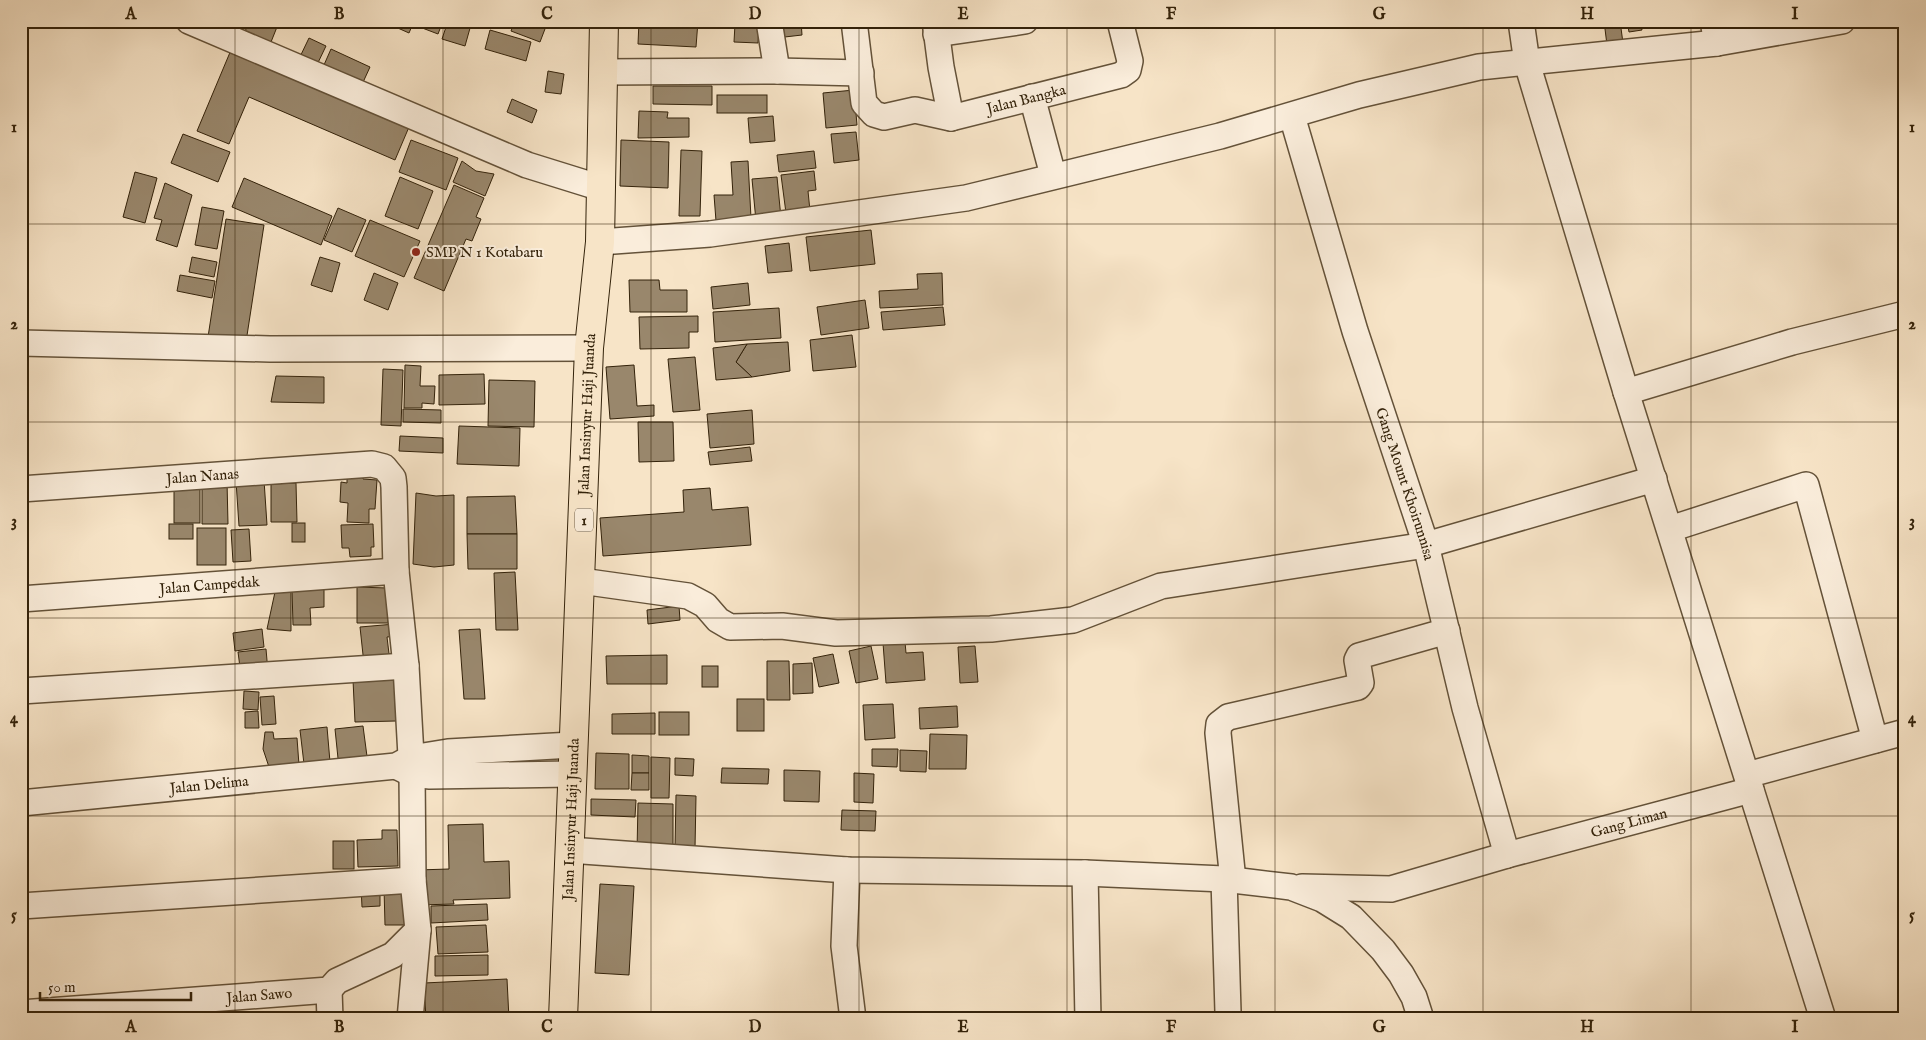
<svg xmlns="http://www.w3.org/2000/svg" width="1926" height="1040" font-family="'IM FELL English',serif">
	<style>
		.building { fill: #99876c; stroke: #33220a }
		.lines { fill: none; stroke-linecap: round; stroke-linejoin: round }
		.minor-casing { stroke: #645239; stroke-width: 28 }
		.highway-casing { stroke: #33220a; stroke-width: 30 }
		.minor { stroke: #faeddb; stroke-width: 25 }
		.highway { stroke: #f7e4c7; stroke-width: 28 }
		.grid { fill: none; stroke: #33220a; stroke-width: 1; stroke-opacity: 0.55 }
		.poi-dot { fill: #8f2418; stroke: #faeddb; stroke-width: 2 }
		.labels { text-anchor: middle; stroke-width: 4; stroke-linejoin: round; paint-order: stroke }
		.shield { fill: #faeddb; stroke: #6f5f49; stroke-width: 1 }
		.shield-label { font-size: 14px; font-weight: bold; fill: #33220a }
		.street-label { font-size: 15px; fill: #33220a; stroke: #faeddb }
		.poi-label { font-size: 15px; fill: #33220a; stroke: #faeddb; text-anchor: start }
		.neatline { fill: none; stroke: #33220a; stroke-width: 2 }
		.grid-label { font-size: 16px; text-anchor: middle; font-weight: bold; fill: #33220a }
	</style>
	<rect width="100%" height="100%" fill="#f7e4c7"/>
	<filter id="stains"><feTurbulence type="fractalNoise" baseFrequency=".004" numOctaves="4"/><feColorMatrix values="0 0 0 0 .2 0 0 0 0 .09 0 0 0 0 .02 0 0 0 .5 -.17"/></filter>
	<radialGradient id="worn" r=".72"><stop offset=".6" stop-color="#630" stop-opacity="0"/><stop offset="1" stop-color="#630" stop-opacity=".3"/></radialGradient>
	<g class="building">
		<polygon points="249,21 279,22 269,47 243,37"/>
		<polygon points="382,21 414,21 409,33"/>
		<polygon points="419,21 443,21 438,34 417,26"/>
		<polygon points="448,21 472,21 465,46 442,39"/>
		<polygon points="515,21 548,21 540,42 511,31"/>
		<polygon points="639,21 698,21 696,47 638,44"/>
		<polygon points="774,21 801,21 802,35 776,38"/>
		<polygon points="1604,21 1620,21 1623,43 1607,45"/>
		<polygon points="1627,21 1653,21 1653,23 1641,25 1642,30 1629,32"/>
		<polygon points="1672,21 1691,21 1673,25"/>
		<polygon points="735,24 759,26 758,43 734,42"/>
		<polygon points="490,30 531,42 526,61 485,49"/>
		<polygon points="309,38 326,46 314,71 297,63"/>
		<polygon points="331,49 370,67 359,91 320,74"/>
		<polygon points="231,50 409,127 395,160 249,97 229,144 197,131"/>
		<polygon points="548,71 564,74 561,94 545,92"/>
		<polygon points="653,86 712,86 712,105 653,104"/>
		<polygon points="854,90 857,125 826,128 823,93"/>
		<rect x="717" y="95" width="50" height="18"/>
		<polygon points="512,99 537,110 532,123 507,112"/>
		<polygon points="639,111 668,112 667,118 689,118 689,137 638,138"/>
		<polygon points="773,116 775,141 750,143 748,118"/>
		<polygon points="856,132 859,160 834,163 831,134"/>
		<polygon points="183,134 230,152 218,182 171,163"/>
		<polygon points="411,140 458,158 446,190 399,172"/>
		<polygon points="621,140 669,142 668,188 620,186"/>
		<polygon points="681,150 702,151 700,216 679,216"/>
		<polygon points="814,151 816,168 779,172 777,155"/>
		<polygon points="462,161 476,171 494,174 485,196 453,182"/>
		<polygon points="748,161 751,218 716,221 714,195 733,195 731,162"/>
		<polygon points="814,171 816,190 808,191 810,211 786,213 781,175"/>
		<polygon points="135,172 157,178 145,223 123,217"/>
		<polygon points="400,177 433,191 418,229 385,216"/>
		<polygon points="777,177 781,218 756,221 752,179"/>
		<polygon points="244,178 332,216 321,245 232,207"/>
		<polygon points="165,183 192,195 177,247 156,240 162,220 154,218"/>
		<polygon points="454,185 484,198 476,217 481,219 472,241 466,239 444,291 414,278"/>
		<polygon points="202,207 224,211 217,249 195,245"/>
		<polygon points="338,208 366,220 352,252 324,240"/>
		<polygon points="226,219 264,225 246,342 208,337"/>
		<polygon points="370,220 420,241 404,277 355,256"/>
		<polygon points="871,230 875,264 810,271 806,237"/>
		<polygon points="789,243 792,271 768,273 765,246"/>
		<polygon points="192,257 217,262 214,277 189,272"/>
		<polygon points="320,257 340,263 332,292 311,285"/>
		<polygon points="374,273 398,283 388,310 364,300"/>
		<polygon points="942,273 943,305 880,308 879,291 918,289 917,274"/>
		<polygon points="180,275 215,281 212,298 177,291"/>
		<polygon points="629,280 659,280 660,290 687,290 687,312 630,312"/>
		<polygon points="748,283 750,305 713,309 711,287"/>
		<polygon points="865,300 869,328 821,335 817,307"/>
		<polygon points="943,307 945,325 883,330 881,312"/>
		<polygon points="779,308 781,338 715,342 713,312"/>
		<polygon points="698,316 698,332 689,332 689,348 640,349 639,317"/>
		<polygon points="852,335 856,367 813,371 810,340"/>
		<polygon points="788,342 790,371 752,377 736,362 747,344"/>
		<polygon points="747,344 736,362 752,377 716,380 713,348"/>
		<polygon points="695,357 700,410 673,412 668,359"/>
		<polygon points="405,365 421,366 420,386 435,386 434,404 422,403 422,408 404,408"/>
		<polygon points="634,365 637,406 654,405 654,416 610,419 606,367"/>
		<polygon points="383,369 403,370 401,426 381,425"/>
		<polygon points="484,374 485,404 439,405 439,375"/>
		<polygon points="276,376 324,377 324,403 271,402"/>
		<polygon points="489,380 535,381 534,427 488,426"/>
		<polygon points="403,409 441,410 441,423 403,422"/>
		<polygon points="752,410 754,444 710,448 707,414"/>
		<polygon points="638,422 673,422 674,461 639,462"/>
		<polygon points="459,426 520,428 519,466 457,464"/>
		<polygon points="400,436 443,438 443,453 399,451"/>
		<polygon points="750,447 752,461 710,465 708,452"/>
		<polygon points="347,472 363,473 363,479 377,480 375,509 369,509 369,523 347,522 348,503 340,502 341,482 347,483"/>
		<polygon points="264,480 267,525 239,526 236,481"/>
		<polygon points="202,481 227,481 228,524 202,524"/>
		<polygon points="296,483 297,522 271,522 271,484"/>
		<polygon points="710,488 712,510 748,507 751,545 603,556 600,518 684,512 683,490"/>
		<rect x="174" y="489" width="26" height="34"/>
		<polygon points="416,493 436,496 454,495 454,565 434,567 413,564"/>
		<polygon points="515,496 517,534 467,534 467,497"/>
		<rect x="292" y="523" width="13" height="19"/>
		<rect x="169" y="524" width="24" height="15"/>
		<polygon points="373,524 374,547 371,547 371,556 350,557 349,548 342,548 341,525"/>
		<rect x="197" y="528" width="29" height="37"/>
		<polygon points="249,529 251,561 233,562 231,530"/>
		<polygon points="467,534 517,534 517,569 468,569"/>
		<polygon points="515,572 518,630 496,630 494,573"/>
		<polygon points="357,587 387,588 388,623 357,623"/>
		<polygon points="324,589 324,607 310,608 311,625 293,625 292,590"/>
		<polygon points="291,590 291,631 267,629 275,592"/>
		<polygon points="679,606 680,620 648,624 647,610"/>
		<polygon points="395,624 397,636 387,637 390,662 364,664 360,627"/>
		<polygon points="262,629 264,647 235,651 233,633"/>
		<polygon points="480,629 485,699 464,699 459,630"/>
		<polygon points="905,642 906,653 923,652 925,680 886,683 883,643"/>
		<polygon points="871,646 878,679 856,683 849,651"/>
		<polygon points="975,646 978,682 960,683 958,647"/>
		<polygon points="266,649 268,672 241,675 238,652"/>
		<polygon points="833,654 839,683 819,687 813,658"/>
		<polygon points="667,655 667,684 607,684 606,656"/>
		<polygon points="767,661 789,661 790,700 767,700"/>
		<polygon points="812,663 813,693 793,694 793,664"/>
		<rect x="702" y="666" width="16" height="21"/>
		<polygon points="394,679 396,721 355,722 353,680"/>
		<polygon points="244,691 259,692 258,710 243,709"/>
		<polygon points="274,696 276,724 262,725 260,697"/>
		<rect x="737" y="699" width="27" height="32"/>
		<polygon points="893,704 895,738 865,740 863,705"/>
		<polygon points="957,706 958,727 920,729 919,708"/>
		<polygon points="258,711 259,728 245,728 245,712"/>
		<rect x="659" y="712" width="30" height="23"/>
		<polygon points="655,713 655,734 612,734 612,714"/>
		<polygon points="363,726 368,764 339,768 335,729"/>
		<polygon points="327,727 330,762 304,764 300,730"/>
		<polygon points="265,732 273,732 274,739 297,738 299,765 269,767 263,749"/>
		<polygon points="930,734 967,735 966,769 929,769"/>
		<polygon points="872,749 898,749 897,767 872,766"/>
		<polygon points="900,750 927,751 926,772 900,771"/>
		<polygon points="596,753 629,754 629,789 595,789"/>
		<polygon points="632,755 649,756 649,773 632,773"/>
		<polygon points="651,757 670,758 669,798 651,798"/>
		<polygon points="675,758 694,759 693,776 675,775"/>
		<polygon points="722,768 769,769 768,784 721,783"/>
		<polygon points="784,770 820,771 819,802 784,801"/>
		<polygon points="632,773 649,773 649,790 631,790"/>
		<polygon points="854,773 874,774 873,803 854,802"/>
		<polygon points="676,795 696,796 695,848 675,848"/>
		<polygon points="591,799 636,800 635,817 591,815"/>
		<polygon points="638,803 673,804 673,851 637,851"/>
		<polygon points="842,810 876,811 875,831 841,830"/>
		<polygon points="483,824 484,862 509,861 510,898 453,900 454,904 418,905 417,870 449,869 448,825"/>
		<polygon points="382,830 397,830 398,866 358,867 357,840 382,839"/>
		<rect x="333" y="841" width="21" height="28"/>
		<polygon points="600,884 634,886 629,975 595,973"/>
		<polygon points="361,887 380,887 380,906 362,907"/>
		<polygon points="384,888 406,888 406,925 385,925"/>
		<polygon points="487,904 488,920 431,923 431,906"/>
		<polygon points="486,925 488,952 438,954 436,927"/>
		<polygon points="488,955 488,975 435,976 435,956"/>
		<polygon points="507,979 509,1019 426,1019 424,983"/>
	</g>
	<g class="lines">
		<g class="minor-casing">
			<g id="minor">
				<polyline points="189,21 527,165 601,188"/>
				<polyline points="769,21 777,71"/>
				<path id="s1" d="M854,21L864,103L874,114L884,117L915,110L951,118L1121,75L1128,70L1130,61L1120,21"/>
				<polyline points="935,21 941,67 951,118"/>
				<polyline points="1521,21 1527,63 1626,392 1823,1019"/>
				<polyline points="1713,21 1717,43"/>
				<polyline points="936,34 1025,21"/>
				<polyline points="603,72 777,71 861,73"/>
				<polyline points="1032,97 1053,175"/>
				<path id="s2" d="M1292,116L1355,331L1426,545L1465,708L1507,855"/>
				<polyline points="600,242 710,234 966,198 1220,136 1359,95 1479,67 1717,43 1842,21"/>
				<polyline points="21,343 270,349 589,348"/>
				<polyline points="1626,392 1792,342 1905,314"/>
				<path id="s3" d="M21,489L372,464L384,467L393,478L394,487L396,571L406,666L412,774L413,880L418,930L410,1019"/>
				<polyline points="1670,529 1806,485 1875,740"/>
				<polyline points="581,581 688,596 705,605 718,620 730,627 782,626 836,633 991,629 1073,620 1161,586 1426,545 1654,479"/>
				<path id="s4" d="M21,599L396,571"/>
				<polyline points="21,691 406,666"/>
				<polyline points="398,767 412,774 430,776 571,774"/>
				<polyline points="1747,775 1905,732"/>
				<path id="s5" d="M21,803L396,766L411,758L448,752L572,745"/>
				<polyline points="569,850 847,870 1085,873 1224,879 1291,887 1322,899 1351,917 1383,950 1401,974 1414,997 1421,1019"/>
				<polyline points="847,870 844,946 853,1019"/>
				<polyline points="1085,873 1088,1019"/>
				<polyline points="1224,879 1228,1012"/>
				<polyline points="1233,881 1218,733 1219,724 1228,717 1358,687 1361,683 1357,660 1359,656 1447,631"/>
				<path id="s6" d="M1302,887L1391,889L1507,855L1751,790"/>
				<polyline points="21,906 413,880"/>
				<polyline points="329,990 330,1019"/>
				<path id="s7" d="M21,1013L329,990L337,981L393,955L418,930"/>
			</g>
		</g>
		<g class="highway-casing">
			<g id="highway">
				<path id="s8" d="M563,1019L589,348L600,242L604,21"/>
			</g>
		</g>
		<use href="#minor" class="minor"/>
		<use href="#highway" class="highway"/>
	</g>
	<path class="grid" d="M235,21V1019M443,21V1019M651,21V1019M859,21V1019M1067,21V1019M1275,21V1019M1483,21V1019M1691,21V1019M21,224H1905M21,422H1905M21,618H1905M21,816H1905"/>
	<circle class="poi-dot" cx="416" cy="252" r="5"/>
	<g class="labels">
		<rect class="shield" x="575" y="508.5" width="18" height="23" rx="4"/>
		<g class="shield-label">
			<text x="584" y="525">1</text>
		</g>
		<g class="street-label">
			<text dy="5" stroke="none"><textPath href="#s1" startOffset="254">Jalan Bangka</textPath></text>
			<text dy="5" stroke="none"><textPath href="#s8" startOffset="605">Jalan Insinyur Haji Juanda</textPath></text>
			<text dy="5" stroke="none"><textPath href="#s3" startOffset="182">Jalan Nanas</textPath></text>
			<text dy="5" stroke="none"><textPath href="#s2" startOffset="385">Gang Mount Khoirunnisa</textPath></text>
			<text dy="5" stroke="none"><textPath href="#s4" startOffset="189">Jalan Campedak</textPath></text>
			<text dy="5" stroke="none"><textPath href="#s5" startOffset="189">Jalan Delima</textPath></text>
			<text dy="5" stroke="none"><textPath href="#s8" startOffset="200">Jalan Insinyur Haji Juanda</textPath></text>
			<text dy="5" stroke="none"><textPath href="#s6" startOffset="336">Gang Liman</textPath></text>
			<text dy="5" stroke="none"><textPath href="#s7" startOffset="239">Jalan Sawo</textPath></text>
		</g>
		<g class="poi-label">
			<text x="426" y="257">SMP N 1 Kotabaru</text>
		</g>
	</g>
	<rect width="1926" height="1040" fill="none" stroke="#f7e4c7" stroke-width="55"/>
	<path d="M40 992v8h151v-8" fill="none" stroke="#33220a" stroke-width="2.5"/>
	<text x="48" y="992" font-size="15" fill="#33220a" stroke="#faeddb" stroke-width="4" paint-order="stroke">50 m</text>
	<rect x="28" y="28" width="1870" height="984" class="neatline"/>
	<g class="grid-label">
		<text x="131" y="19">A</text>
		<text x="339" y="19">B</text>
		<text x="547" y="19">C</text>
		<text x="755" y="19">D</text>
		<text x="963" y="19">E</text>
		<text x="1171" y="19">F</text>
		<text x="1379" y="19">G</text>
		<text x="1587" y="19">H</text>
		<text x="1795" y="19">I</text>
		<text x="14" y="132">1</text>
		<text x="1912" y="132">1</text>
		<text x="14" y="329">2</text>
		<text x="1912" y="329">2</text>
		<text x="14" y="526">3</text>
		<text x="1912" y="526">3</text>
		<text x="14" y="723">4</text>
		<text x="1912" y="723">4</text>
		<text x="14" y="920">5</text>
		<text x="1912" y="920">5</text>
		<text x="131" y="1032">A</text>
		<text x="339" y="1032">B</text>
		<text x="547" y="1032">C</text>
		<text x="755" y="1032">D</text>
		<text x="963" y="1032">E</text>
		<text x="1171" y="1032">F</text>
		<text x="1379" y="1032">G</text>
		<text x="1587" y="1032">H</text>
		<text x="1795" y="1032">I</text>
	</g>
	<rect width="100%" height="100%" filter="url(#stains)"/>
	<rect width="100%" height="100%" fill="url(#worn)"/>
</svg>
